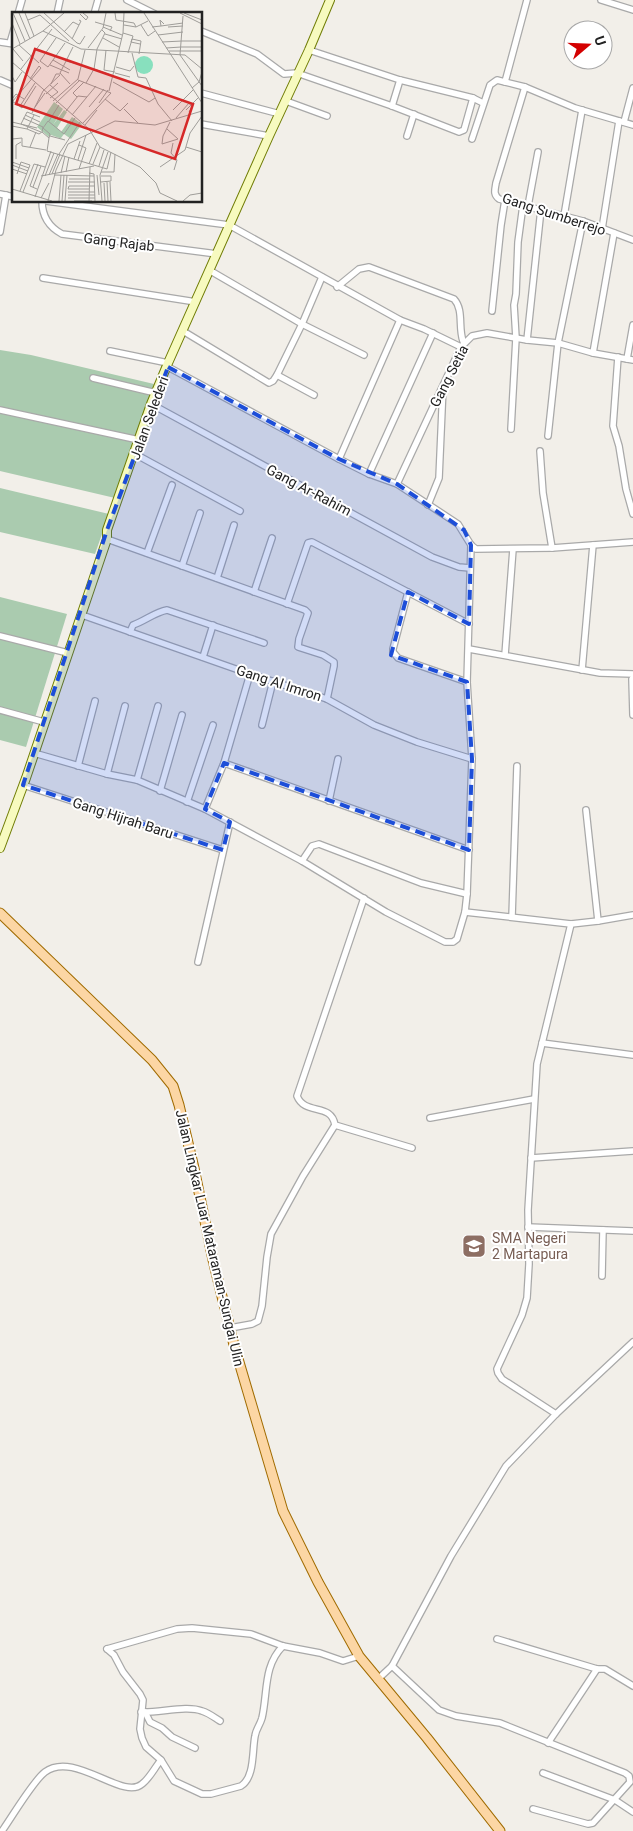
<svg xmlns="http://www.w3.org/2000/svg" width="633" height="1831" font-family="Roboto,sans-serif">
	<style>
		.cemetery { fill: #aacbaf }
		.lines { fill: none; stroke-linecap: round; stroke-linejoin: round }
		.street-casing { stroke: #a9a9a9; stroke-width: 8 }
		.secondary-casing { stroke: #707d05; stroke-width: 10 }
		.primary-casing { stroke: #a06b00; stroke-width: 11 }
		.street { stroke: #fff; stroke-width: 5.5 }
		.secondary { stroke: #f7fabf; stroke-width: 8 }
		.primary { stroke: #fcd6a4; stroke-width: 9 }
		.marked { fill: #1d4ed8; fill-opacity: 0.2; stroke: #1d4ed8; stroke-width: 4; stroke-dasharray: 10 6; stroke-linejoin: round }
		.labels { text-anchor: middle; stroke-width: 4; stroke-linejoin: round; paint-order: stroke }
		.street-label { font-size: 14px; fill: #222; stroke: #fff }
		.education-label { font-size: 14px; fill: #785e54; stroke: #fff; text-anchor: start }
		.inset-road { fill: none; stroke: #9f9d99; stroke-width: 1 }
		.view { fill: #d62828; fill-opacity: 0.15; stroke: #d62828; stroke-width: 2.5 }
		.inset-edge { fill: none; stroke: #222; stroke-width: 2.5 }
	</style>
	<rect width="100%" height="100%" fill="#f2efe9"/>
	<g class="cemetery">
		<polygon points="0,350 31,355 154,384 115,498 0,471"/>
		<polygon points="0,488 109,514 95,554 0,532"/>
		<polygon points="0,597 67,614 26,747 0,740"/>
	</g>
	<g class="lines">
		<g class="street-casing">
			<g id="street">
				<polyline points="127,0 155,14"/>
				<polyline points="601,0 633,10"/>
				<polyline points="18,14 22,0"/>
				<polyline points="57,14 60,0"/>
				<polyline points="94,14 98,0"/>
				<polyline points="201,31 257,54 284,74 297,73 392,106 459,132 464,130 473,98"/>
				<polyline points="0,42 14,44"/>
				<polyline points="10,43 14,29"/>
				<polyline points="309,50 400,80 473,98 483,103"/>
				<polyline points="0,80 14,86"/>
				<polyline points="505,82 527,0"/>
				<path d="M525,87L496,183C495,190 493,194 499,199L583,221L633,240"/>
				<polyline points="201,93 280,114"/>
				<polyline points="286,101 327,116"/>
				<polyline points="392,106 400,80"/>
				<polyline points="624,122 633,88"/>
				<polyline points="201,124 269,136"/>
				<polyline points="407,136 414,114"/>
				<polyline points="472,139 490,85 497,80 525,87 575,108 633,125"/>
				<polyline points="0,194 14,197"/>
				<path d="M42,201C42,216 49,227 62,234L217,254"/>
				<polyline points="46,201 229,225 400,320 424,329 461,347"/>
				<polyline points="528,206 538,152"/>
				<polyline points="564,216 582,110"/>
				<polyline points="602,229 619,121"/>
				<polyline points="0,232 6,195"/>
				<polyline points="209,270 302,324 364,355"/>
				<polyline points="43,278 196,302"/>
				<path d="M337,287L359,269L369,267L454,299C464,310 458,327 463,341L465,342"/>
				<polyline points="492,311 501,225 505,200"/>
				<polyline points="183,331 269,383 273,381 277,375 302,324 322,277"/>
				<polyline points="527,340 541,209"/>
				<polyline points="110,351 168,363"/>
				<polyline points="593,353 614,233"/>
				<polyline points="618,357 613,426 619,446 626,489 633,514"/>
				<polyline points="627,359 633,325"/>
				<polyline points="168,367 339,459 369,474 397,484 458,524 471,545 476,549 552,548 633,542"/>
				<polyline points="277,375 314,395"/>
				<polyline points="93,378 156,393"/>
				<polyline points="151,404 432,557 459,567 470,568"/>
				<polyline points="0,410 139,440"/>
				<polyline points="511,429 516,338 514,305 516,294 518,242 523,205"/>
				<polyline points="548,436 558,343 583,221"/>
				<polyline points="540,451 543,493 552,548"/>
				<polyline points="135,454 240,511"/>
				<polyline points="339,459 400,320"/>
				<polyline points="369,474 433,333"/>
				<polyline points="397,484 461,347 472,336 487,333 527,340 558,343 593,353 633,360"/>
				<polyline points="428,505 439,478 443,387"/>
				<polyline points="107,539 305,610 308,613 299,639 298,647 323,655 334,662 334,666 327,699"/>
				<polyline points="147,553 172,485"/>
				<polyline points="182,566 200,513"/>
				<polyline points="217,578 234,525"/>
				<polyline points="254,592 272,538"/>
				<polyline points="408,592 393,649 393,652 398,658 467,682"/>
				<polyline points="287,604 308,543 312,542 469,624"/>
				<polyline points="82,615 250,674 327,699 374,725 417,742 472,759"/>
				<path d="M130,632L133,625C145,621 155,612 167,610L264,643"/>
				<polyline points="0,636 68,653"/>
				<polyline points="469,649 600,673 633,674"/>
				<polyline points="505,655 513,549"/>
				<polyline points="203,657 213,625"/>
				<polyline points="582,670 593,545"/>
				<polyline points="633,678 632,679 633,715"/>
				<polyline points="0,710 44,722"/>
				<polyline points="262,725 273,681"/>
				<polyline points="34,753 107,774 137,780 205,809 302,861 386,912 445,942 453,942 457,939 465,912 467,894 472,759 467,682 471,545"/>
				<polyline points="224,763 469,850"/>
				<polyline points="78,766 95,701"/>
				<polyline points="107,774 125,706"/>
				<polyline points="137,780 158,706"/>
				<polyline points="23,785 223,850"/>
				<polyline points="160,791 182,715"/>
				<polyline points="329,801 338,759"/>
				<polyline points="187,802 213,725"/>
				<polyline points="205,809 224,763 250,674"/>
				<polyline points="586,810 598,921"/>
				<polyline points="302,861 312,846 319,844 421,883 467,894"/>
				<path d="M364,898L297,1096C305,1116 331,1102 335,1125L412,1148"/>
				<polyline points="465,912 571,924 598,921 633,915"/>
				<polyline points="512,917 517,766"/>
				<polyline points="198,962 230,822"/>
				<polyline points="542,1043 633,1055"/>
				<polyline points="430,1118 534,1099"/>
				<polyline points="531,1158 633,1151"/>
				<polyline points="528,1227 633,1231"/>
				<polyline points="602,1276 603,1230"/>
				<polyline points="230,1328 252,1324 258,1321 262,1306 267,1257 271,1234 303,1176 335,1125"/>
				<polyline points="556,1414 502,1379 498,1373 497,1369 522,1315 527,1298 529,1264 528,1210 537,1064 571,924"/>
				<polyline points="497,1639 597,1669 605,1669 633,1686"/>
				<path d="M107,1649L114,1655L123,1672L140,1694L143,1700L140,1729L142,1738L146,1747L161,1760L174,1781L202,1794H211L241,1786C255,1777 252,1751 255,1736C256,1729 260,1725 262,1718C268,1692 263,1666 283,1646"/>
				<polyline points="107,1649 177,1629 192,1628 251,1634 283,1646 320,1653 343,1661 359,1656"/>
				<polyline points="392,1666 439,1710 456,1716 500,1723 625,1773 629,1776 630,1782 593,1823 588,1824 533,1809"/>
				<polyline points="377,1680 392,1666 451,1556 506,1466 556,1414 633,1342"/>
				<path d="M141,1712C159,1713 187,1705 202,1711C209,1713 215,1718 220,1721"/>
				<polyline points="145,1712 150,1722 162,1728 172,1737 195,1748"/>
				<polyline points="548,1743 597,1669"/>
				<polyline points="543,1773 615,1800 633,1812"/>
				<path d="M2,1831C12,1817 33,1781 45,1772C74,1750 123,1801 142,1784C150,1778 155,1767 161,1760"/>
			</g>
		</g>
		<g class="secondary-casing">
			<polyline id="secondary" points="0,848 26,778 107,539 107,530 151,404 168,363 269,136 309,50 330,0"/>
		</g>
		<g class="primary-casing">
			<polyline id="primary" points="0,913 152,1060 173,1086 179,1105 194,1168 213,1260 234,1345 283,1511 318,1582 359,1656 427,1738 500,1831"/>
		</g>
		<use href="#street" class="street"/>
		<use href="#secondary" class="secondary"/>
		<use href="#primary" class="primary"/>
	</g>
	<path class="marked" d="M168,367L339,459L397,484L464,530L471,545L469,624L408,592L391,655L467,682L472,759L469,850L224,763L205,809L230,822L223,850L23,785L107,530Z"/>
	<defs>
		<g id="school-square" transform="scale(1.25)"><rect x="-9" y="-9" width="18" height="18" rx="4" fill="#8d6e63" stroke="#fff"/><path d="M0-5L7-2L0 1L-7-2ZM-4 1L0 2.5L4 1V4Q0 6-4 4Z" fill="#fff"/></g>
	</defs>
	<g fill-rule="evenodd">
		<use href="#school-square" x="474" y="1246"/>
	</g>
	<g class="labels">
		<g class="street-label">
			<text transform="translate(554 214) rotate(18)" y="5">Gang Sumberrejo</text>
			<text transform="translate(119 242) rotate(7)" y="5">Gang Rajab</text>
			<text transform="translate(449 376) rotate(-63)" y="5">Gang Setia</text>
			<text transform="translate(149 418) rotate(-70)" y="5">Jalan Selederi</text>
			<text transform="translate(309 490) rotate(28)" y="5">Gang Ar-Rahim</text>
			<text transform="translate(279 683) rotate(18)" y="5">Gang Al Imron</text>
			<text transform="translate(123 818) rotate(18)" y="5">Gang Hijrah Baru</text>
			<text transform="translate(210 1238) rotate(77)" y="5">Jalan Lingkar Luar Mataraman-Sungai Ulin</text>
		</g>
		<g class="education-label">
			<text x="492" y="1243">SMA Negeri<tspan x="492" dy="16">2 Martapura</tspan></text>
		</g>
	</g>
	<g transform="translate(12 12)">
		<rect width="190" height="190" fill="#f2efe9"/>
		<path d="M42,90L51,97L41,113L52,98L55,100L45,116L49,120L60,105L70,112L59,127L52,122L49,126L53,128L39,123L37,125L25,115Z" fill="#aacbaf"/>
		<path d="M123 53a9 9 0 1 1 18 0a9 9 0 1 1-18 0Z" fill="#88e0be"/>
		<path class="inset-road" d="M1,1L13,29M7,1L18,27M13,1L22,24M32,1L65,31L68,32L73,24M103,1L104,8L122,11L124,15M132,1L190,91M168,1L190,12M172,1L190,8M68,2L74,8L76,5L71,1M16,8L28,3L57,29M83,10L100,15L98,19M0,11L8,32M112,13L124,15L136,9M129,13L136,24L143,19M149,14L171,11M91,15L110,23M140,15L149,14L148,8L152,12M156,15L171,14M31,19L69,37L173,43L190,57M52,20L61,10L67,13M111,21L121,24L116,41M93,22L110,27M146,23L171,20M91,26L107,35M60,27L69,9L67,8M170,29H190M150,30L170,29M7,33L27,51M169,35H190M76,36L91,16L94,1M154,36L169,35M0,37L31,19L52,1M1,37L11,49M85,37L93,21L90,18M94,38L92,58L103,60M157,39H190M120,41L126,65L134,66L146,92L160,109M127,42L129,29L120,27L119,30L128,32M168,43L171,4M168,43L190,74M41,48L58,58M28,49L36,55L53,31M28,49L44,26M54,49L70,53M0,50L77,117L88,135L128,155L144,171L148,181L165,189M38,53L57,61M104,55L118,59L122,54M9,57L40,17M82,57L85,37M103,61L118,65M0,64L3,70L10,60M18,67L27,54M66,68L99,81L71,111M101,70L137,90L143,86M74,71L82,57L102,64M39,72L44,62H48M58,72L48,61L61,35M38,73L46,80L38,86M180,76L187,70L190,60M97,79L111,21L112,1M34,82L46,71M65,85L61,81L72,70M0,87L4,82L12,87M93,87L108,99L116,91M0,89L10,96L24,74M41,89L66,67L73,38M0,90L29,56L27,54M44,91L68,68M87,91L96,78M8,94L23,71M23,95L33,81M77,95L92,77M112,97L126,111M161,98L181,78M174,98L186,86M54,99L66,84L75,85M20,101L31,79L48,63M13,103L28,110M22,103L15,117L27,122L30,120M60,103L84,74M28,105L15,100L9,112L29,120M11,106L31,115L30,120L37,126L35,139L95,157L99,140M164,106L177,91L180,95L177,100M37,109L47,93M0,110L25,116M73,113L85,98M0,114L15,117M155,117L166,127L150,132L151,124L158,110M38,124L53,128M37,126L38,122L31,116L36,109L52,122L63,106M0,127L10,126V134L34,138M161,131L159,141L165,148L162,158M18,135L24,120M174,135L190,140M47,142L68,110M4,147V133L9,130M62,147L68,129M66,148L74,123M0,150L17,156M77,152L85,131M81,152L88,135M0,153L16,159M87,154L92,138M148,155L173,138L178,121L190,104M0,157L15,162M67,157L74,136L67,133M54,160L57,145M89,160H102L103,142M49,161L53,144M77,161L82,162L83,189M5,162L9,150L18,153L8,179M40,162L48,142M37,163L46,142M42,163L82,164M85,163L87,183M29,164L82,154M33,164L42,141M57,167H78M56,170H83M89,170L99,169V164H89M95,170L96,189M98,170L99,189M92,171L93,189M21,175L29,154M0,177L40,189M25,177L18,174L26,152M56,177L57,174H83M56,177H77M11,180L22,152L33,155M56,180H83M56,183H83M23,185L39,139M29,186L37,171M56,186H83M36,189L44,158L56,132L103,109L143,113L190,99M47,189L49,163M50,189L52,163M53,189L55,163M62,189H80M77,189L78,155M90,189L88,163L96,140M171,189L178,183L190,181"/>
		<path class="view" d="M23,37L181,92L163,147L4,92Z"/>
		<rect width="190" height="190" class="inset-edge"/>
	</g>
	<g transform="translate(588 45) rotate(71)"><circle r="24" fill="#ffffff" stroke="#a7a7a7"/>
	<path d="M0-4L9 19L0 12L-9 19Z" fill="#d40000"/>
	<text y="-8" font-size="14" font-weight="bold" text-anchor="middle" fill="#222222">U</text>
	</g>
</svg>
